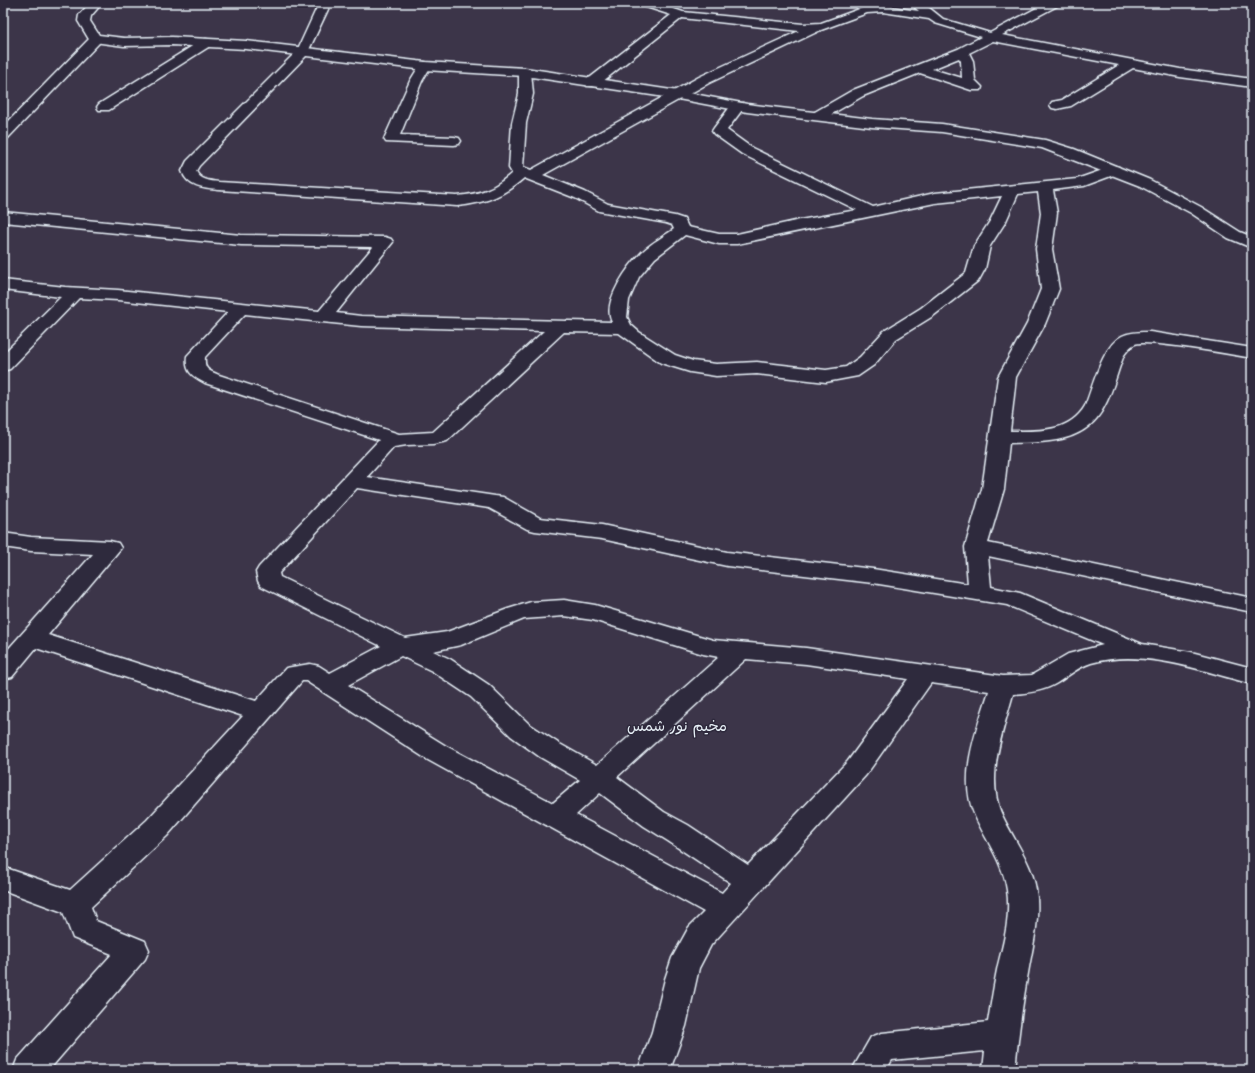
<svg xmlns="http://www.w3.org/2000/svg" width="1255" height="1073" font-family="'Comic Neue','Playpen Sans Arabic',sans-serif">
	<style>
		.lines { fill: none; stroke-linecap: round; stroke-linejoin: round }
		.street-casing { stroke: #e8f1f8; stroke-width: 3 }
		.secondary-casing { stroke: #e8f1f8; stroke-width: 3 }
		.street { fill: #2f2a3d; fill-rule: evenodd }
		.secondary { fill: #2f2a3d; fill-rule: evenodd }
		.labels { text-anchor: middle; stroke-width: 3; stroke-linejoin: round; paint-order: stroke }
		.quarter-label { font-size: 15px; fill: #e8f1f8; stroke: #2f2a3d }
	</style>
	<rect width="100%" height="100%" fill="#3c3549"/>
	<filter id="ink" filterUnits="userSpaceOnUse"><feTurbulence type="fractalNoise" baseFrequency=".025" numOctaves="2"/><feDisplacementMap in="SourceGraphic" scale="8" xChannelSelector="R" yChannelSelector="G"/><feConvolveMatrix kernelMatrix="1 2 1 2 8 2 1 2 1" color-interpolation-filters="sRGB"/></filter>
	<g filter="url(#ink)">
		<g class="lines">
			<g class="street-casing">
				<g id="street">
					<path d="M319,3H331L306,56L199,166L196,171C200,180 210,181 219,182L457,196C481,194 494,189 512,173L509,168L512,123L519,94V72L521,69H529L531,72L533,94L526,123L523,167L531,170L699,77L799,31L682,18L597,86H587L586,83L587,80L671,15L640,5L638,3H656L683,12L803,24L821,23L865,7L883,6L919,11L910,3H923L943,19L990,33L1046,3H1061L1059,5L1002,35L1180,69L1252,79V87L1180,77L1133,68L1071,106L1057,109L1052,108L1050,105L1052,102L1062,100L1119,65L993,41L969,53L973,61L975,80L982,87L981,90H971L920,73L863,96L823,119H813L811,116L813,113L853,90L958,49L981,37L935,23L929,19L883,12L867,13L821,30L709,83L543,175L585,192L608,204L675,216L684,219L688,227L719,234H737L800,220L857,210L742,154L714,134L712,131L714,128L733,103H743L745,106L727,130L752,148L873,207L935,193L1077,179L1114,166L1119,167L1121,170L1119,173L1084,186L1053,190L1057,213L1052,249L1059,289L1045,324L1016,377L1010,431C1038,431 1069,433 1085,406C1093,387 1102,346 1122,336C1130,332 1141,332 1150,332L1252,348V358C1234,355 1147,339 1135,344C1130,346 1127,351 1124,355C1117,372 1113,391 1104,407C1085,444 1046,442 1009,443L1004,489L988,543L1252,598V612L988,556L991,587L1020,593L1142,644L1191,652L1252,668V684C1202,671 1143,648 1091,663C1078,667 1068,676 1057,683C1044,691 1028,693 1013,694C1003,731 985,778 1002,815C1015,843 1035,866 1037,898C1039,924 1032,949 1028,973C1022,1005 1018,1038 1015,1070H983L985,1051L892,1060L886,1070H852L871,1037L882,1033L988,1022C991,1003 994,984 998,965C1004,941 1011,916 1007,890C1003,862 986,841 975,816C957,777 977,729 989,691L931,683L866,775L711,945L699,968L686,1026L670,1070H638L652,1032L665,979L672,958L689,927L704,912L428,760L306,681H302L167,836L91,907L96,921L145,941L149,950L145,959L49,1070H13L17,1060L112,954L73,938L63,912L3,890V867L70,890L147,820L243,716L36,648L12,677L3,679V655L93,554L31,551L3,547V533L31,537L110,541L118,543L121,548L48,635L256,701L286,668L310,664L319,666L330,673L381,646L261,586L258,581L256,572L259,567L379,440L205,383C192,376 185,372 187,356L228,312L118,300L79,298L10,369L3,371V354L61,297L3,290V280L65,287L118,290L319,311L373,247L241,245L3,222V212L241,235L385,237L391,239L393,242L336,313L361,316L612,322C601,302 629,265 643,251C652,243 664,236 674,229L672,225L666,223L599,211L575,198L524,178C502,197 485,203 457,206L219,190C204,189 187,187 182,171L187,161L297,51ZM959,58L961,61L962,78L932,69ZM1038,192L1041,213L1036,249L1041,289L1027,324L998,377L982,489L965,547L968,584L873,569L727,552L602,525L540,518L503,497L495,496L367,477L394,447L407,445L433,444L447,441L564,332L619,333L661,363L690,372L716,376L757,374L826,382L858,376L874,365L896,339L933,316L979,280L985,269L990,246L1006,221L1018,194ZM1002,196L990,221L974,246L966,273L921,308L884,331L860,357L846,367L826,370L757,362L716,364L693,361L675,355L639,332L631,325L627,317L629,300L639,277L655,258L685,235L719,244H737L935,203ZM245,314L361,326L544,331L433,432L399,434L219,375C208,370 204,370 205,357ZM357,488L489,508L527,529L535,531L602,539L727,566L873,583L1007,605L1103,645L1068,654L1032,675L1003,676L806,648L713,640L595,605L564,600L531,602L508,609L447,632L405,638L280,577L279,573ZM564,616L593,620L703,654L719,657L597,765L558,743L529,724L489,685L450,659L433,651L461,645L524,619ZM401,656L432,671L471,697L511,736L540,757L580,780L553,803L446,746L348,685ZM746,659L806,664L908,679L848,761L748,865L688,825L664,812L617,777ZM600,793L644,826L668,841L731,883L722,893L576,815Z"/>
					<polygon points="96,35 100,36 102,39 100,42 8,138 3,139 3,127 92,36"/>
					<polygon points="206,39 210,40 212,43 210,46 109,110 99,110 97,107 99,104 202,40"/>
					<polygon points="425,62 429,63 431,66 422,81 400,135 454,137 459,138 461,141 459,144 454,145 386,142 384,139 410,81 421,63"/>
				</g>
			</g>
			<g class="secondary-casing">
				<polygon id="secondary" points="90,3 102,3 91,16 90,21 99,35 124,38 172,37 246,41 425,62 525,68 678,91 747,104 872,119 942,124 1045,140 1074,149 1150,180 1201,207 1240,232 1252,237 1252,248 1228,238 1191,213 1140,186 1042,148 942,132 872,127 747,112 678,99 525,76 425,70 246,49 172,45 124,46 94,42 90,41 78,21 79,15"/>
			</g>
			<use href="#street" class="street"/>
			<use href="#secondary" class="secondary"/>
		</g>
	</g>
	<g class="labels">
		<g class="quarter-label">
			<text x="677" y="731">ِمخيم نور شمس</text>
		</g>
	</g>
	<rect width="1255" height="1073" fill="none" stroke="#2f2a3d" stroke-width="16"/>
	<rect x="8" y="8" width="1239" height="1057" fill="none" stroke="#e8f1f8" stroke-width="1.5" filter="url(#ink)"/>
</svg>
